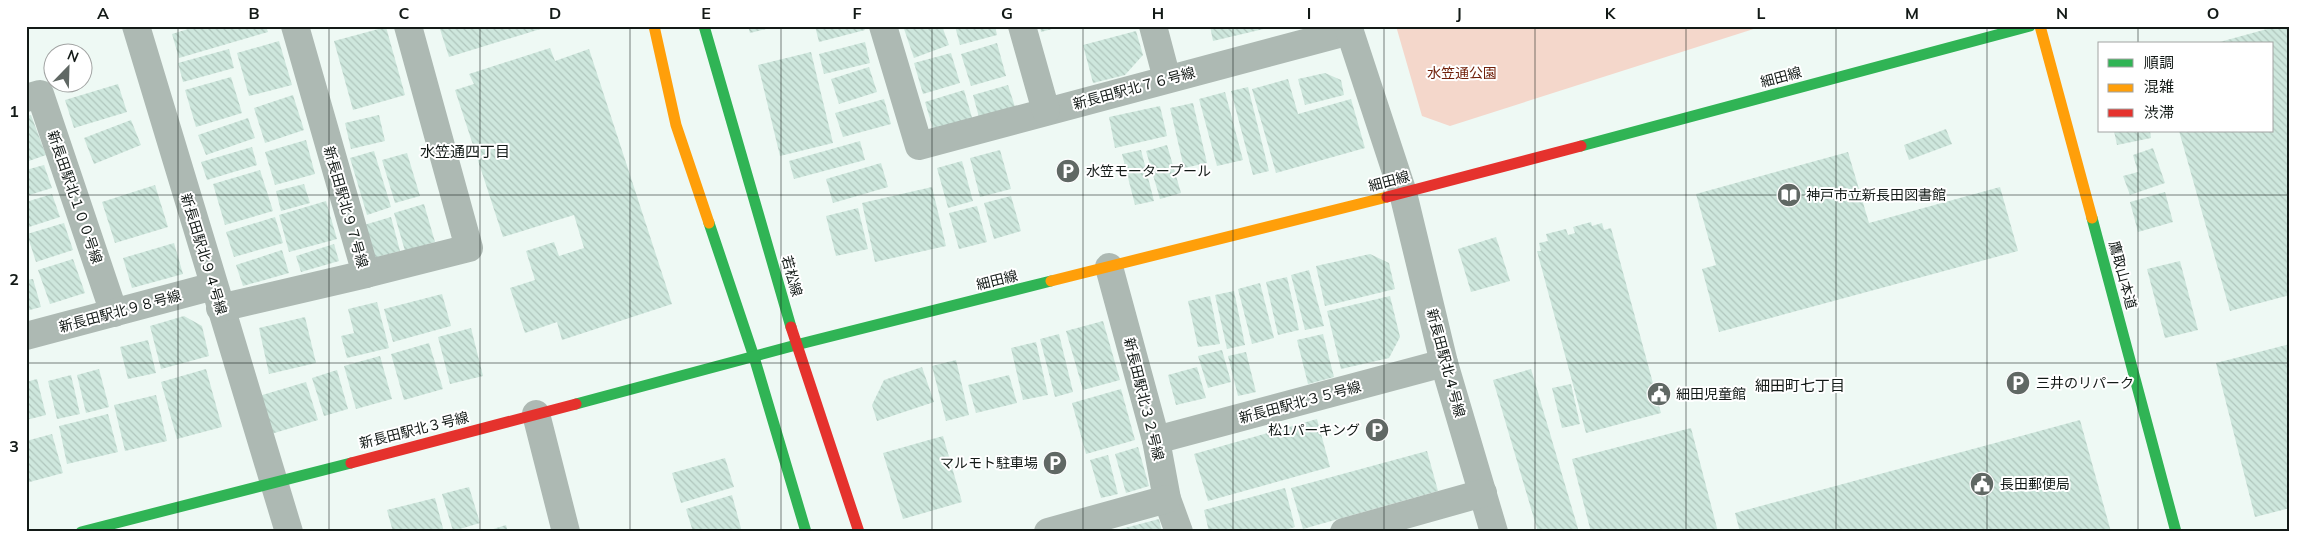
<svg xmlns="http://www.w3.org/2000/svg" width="2316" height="558" font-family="Mulish,'Noto Sans JP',sans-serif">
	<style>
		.green { fill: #f4d7cb }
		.building { fill: url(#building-back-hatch) }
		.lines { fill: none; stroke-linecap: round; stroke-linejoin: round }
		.street { stroke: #adb9b3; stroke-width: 28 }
		.fast { stroke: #30b455; stroke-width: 11 }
		.slow { stroke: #ff9f0a; stroke-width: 11 }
		.jam { stroke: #e5322d; stroke-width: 11 }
		.grid { fill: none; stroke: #131a17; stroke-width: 1; stroke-opacity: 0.55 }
		.labels { text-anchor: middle; stroke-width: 4; stroke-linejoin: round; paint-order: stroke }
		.park-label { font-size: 14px; fill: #70200a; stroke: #fff }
		.street-label { font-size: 14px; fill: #131a17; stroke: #fff }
		.poi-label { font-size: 14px; fill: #131a17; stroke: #fff; text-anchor: start }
		.neighbourhood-label { font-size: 15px; fill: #131a17; stroke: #fff }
		.neatline { fill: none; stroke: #131a17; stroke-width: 2 }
		.grid-label { font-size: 16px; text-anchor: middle; font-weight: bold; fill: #131a17 }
	</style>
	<defs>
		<pattern id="building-back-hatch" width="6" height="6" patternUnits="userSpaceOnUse" patternTransform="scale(1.25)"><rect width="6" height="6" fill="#cee7dd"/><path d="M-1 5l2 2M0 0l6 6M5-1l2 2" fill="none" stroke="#b0c6bd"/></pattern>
	</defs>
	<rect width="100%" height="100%" fill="#eef9f4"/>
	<polygon class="green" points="1396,26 1763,26 1450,126 1422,116"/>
	<g class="building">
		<polygon points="198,26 266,26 268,32 179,58 172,34"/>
		<polygon points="439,26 547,26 547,27 449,57"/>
		<polygon points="748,26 774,26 774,27 750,33"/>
		<polygon points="815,26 863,26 865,30 819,42"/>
		<polygon points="911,26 942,26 949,45 914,58 904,29"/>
		<polygon points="955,26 995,26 997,35 960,45"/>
		<polygon points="1040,26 1059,26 1059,27 1041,32"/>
		<polygon points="1210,26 1272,26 1272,27 1213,41"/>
		<polygon points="2278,26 2290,26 2290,295 2230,311 2179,131 2272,131 2272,44 2216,43"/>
		<polygon points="386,27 405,95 353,110 334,41"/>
		<polygon points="1136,31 1143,55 1125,75 1093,83 1083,45"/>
		<polygon points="279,41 292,85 249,96 237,53"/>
		<polygon points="865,42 870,63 824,74 819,54"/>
		<polygon points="997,43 1006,76 971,86 961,54"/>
		<polygon points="550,48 555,61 589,49 672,304 562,340 557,322 525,333 510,288 535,280 526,251 554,242 559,256 584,248 574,215 503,237 455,90 474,84 469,74"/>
		<polygon points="229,49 234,68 183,82 178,63"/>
		<polygon points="811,52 833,143 780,156 758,65"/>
		<polygon points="951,53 960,83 923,94 914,63"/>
		<polygon points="869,67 877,92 839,104 831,79"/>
		<polygon points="1325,73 1341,80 1344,95 1305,105 1298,79"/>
		<polygon points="231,77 242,113 196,127 185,90"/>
		<polygon points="1288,79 1298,114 1351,99 1365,148 1276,173 1252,89"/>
		<polygon points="118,84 127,112 74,128 65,100"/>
		<polygon points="1008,85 1016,110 980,121 973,95"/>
		<polygon points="1248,87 1269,171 1253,175 1231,91"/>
		<polygon points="964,90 973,121 934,132 925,102"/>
		<polygon points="1225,92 1243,160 1217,166 1199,99"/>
		<polygon points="293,95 304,130 265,143 254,108"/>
		<polygon points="884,99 891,124 843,137 835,113"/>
		<polygon points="1193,103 1207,163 1184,168 1170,108"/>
		<polygon points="1160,106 1167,136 1115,148 1109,117"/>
		<polygon points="31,115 46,155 26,162 26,116"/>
		<polygon points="379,115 385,141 351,149 345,123"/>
		<polygon points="248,118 255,138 206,155 198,135"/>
		<polygon points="131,120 141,145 94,164 84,138"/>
		<polygon points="1946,129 1952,144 1909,160 1904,145"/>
		<polygon points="2114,131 2150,131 2151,138 2117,145"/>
		<polygon points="306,140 315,174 275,185 265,152"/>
		<polygon points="860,141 865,160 794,179 789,161"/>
		<polygon points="1167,145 1181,193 1160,199 1146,151"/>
		<polygon points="252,147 257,165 207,180 201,162"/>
		<polygon points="2153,148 2165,183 2130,195 2123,176 2138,172 2133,155"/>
		<polygon points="1000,150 1011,189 980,197 970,158"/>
		<polygon points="1141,150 1154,201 1135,205 1122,154"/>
		<polygon points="374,151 391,207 367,215 350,158"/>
		<polygon points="1848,152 1869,223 2000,187 2018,251 1719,332 1702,269 1716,265 1696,194"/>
		<polygon points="407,153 420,196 395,203 382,160"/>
		<polygon points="962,161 973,201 948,208 937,168"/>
		<polygon points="881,163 888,187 833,203 826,179"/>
		<polygon points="44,165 52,188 26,196 26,170"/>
		<polygon points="260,170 273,211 225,225 213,184"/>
		<polygon points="304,184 310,203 281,211 276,191"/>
		<polygon points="155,185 168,227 115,243 102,202"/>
		<polygon points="932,187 946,246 875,262 862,203"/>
		<polygon points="2165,192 2173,222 2138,232 2130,202"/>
		<polygon points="52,194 60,217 26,228 26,202"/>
		<polygon points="1011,196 1021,231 994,239 984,203"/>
		<polygon points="326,201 337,239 289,252 279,215"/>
		<polygon points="424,204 435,242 405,251 394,213"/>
		<polygon points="977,206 987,242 959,249 949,213"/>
		<polygon points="858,208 868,249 836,256 826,216"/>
		<polygon points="275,217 283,243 234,257 226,232"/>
		<polygon points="391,217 400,251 374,258 364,225"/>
		<polygon points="1591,222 1592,226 1602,223 1604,230 1611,228 1661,413 1586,433 1537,251 1541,251 1539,243 1548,241 1546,234 1566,229 1568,235 1575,233 1573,227"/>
		<polygon points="64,223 73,250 36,262 27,234"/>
		<polygon points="1496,237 1510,281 1471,292 1458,249"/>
		<polygon points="174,243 183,274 132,288 123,258"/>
		<polygon points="334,244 339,261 301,272 296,256"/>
		<polygon points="282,250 289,273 243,286 236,265"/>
		<polygon points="1370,254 1389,263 1395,289 1325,306 1316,266"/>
		<polygon points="73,259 85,293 50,304 38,270"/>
		<polygon points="2180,261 2198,330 2165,338 2147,269"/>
		<polygon points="1309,270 1324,326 1305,330 1291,275"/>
		<polygon points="1287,277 1299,330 1278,335 1266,282"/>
		<polygon points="33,279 41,307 26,311 26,280"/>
		<polygon points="1260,283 1274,338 1252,344 1238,289"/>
		<polygon points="1234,291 1245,345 1227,349 1215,295"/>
		<polygon points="442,294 451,326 393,342 384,309"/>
		<polygon points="1210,296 1220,344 1198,347 1188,301"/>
		<polygon points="1390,296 1400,337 1389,358 1341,369 1327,311"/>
		<polygon points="377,302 389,348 347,358 341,336 354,333 348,309"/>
		<polygon points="184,316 202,326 209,356 161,369 150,326"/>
		<polygon points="305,317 316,363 269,374 259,328"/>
		<polygon points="1103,321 1120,380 1083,390 1066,331"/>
		<polygon points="471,328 483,376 450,384 438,337"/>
		<polygon points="1059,334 1073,392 1055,397 1040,339"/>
		<polygon points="1323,334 1334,377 1308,384 1297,340"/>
		<polygon points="148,340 156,373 128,379 120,347"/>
		<polygon points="1036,342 1048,395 1023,400 1011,348"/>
		<polygon points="429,343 443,389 404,400 391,354"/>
		<polygon points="2290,344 2290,508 2255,517 2216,363"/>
		<polygon points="1222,350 1231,382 1208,388 1198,356"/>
		<polygon points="1246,352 1256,392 1238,396 1228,356"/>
		<polygon points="380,356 392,399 356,409 344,366"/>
		<polygon points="956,360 969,415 946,421 932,366"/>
		<polygon points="922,367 934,402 877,421 872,405 884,380"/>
		<polygon points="1197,367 1206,398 1176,405 1168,375"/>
		<polygon points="99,369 109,407 86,413 77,375"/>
		<polygon points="206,369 222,427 177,439 161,382"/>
		<polygon points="1531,369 1579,532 1538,532 1493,380"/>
		<polygon points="337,370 348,409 324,416 312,378"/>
		<polygon points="71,375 80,414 57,419 48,381"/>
		<polygon points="1009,375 1017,403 976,413 968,385"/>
		<polygon points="37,379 46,415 26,420 26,382"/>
		<polygon points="306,382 318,420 271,434 259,396"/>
		<polygon points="1571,384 1580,424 1562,428 1552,388"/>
		<polygon points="1121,389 1135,440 1086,454 1072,403"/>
		<polygon points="156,395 167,441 125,451 114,405"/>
		<polygon points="108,414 118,452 67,464 59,426"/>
		<polygon points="1317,419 1330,467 1208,501 1194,454"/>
		<polygon points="2080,420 2111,532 1740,532 1735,513"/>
		<polygon points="1691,428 1718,532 1591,532 1572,459"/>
		<polygon points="52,434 63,473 26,483 26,441"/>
		<polygon points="943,436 962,502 903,519 883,453"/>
		<polygon points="1138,447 1149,486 1126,493 1115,454"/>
		<polygon points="1427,451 1438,491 1303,529 1291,488"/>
		<polygon points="1108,455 1118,494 1101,498 1090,460"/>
		<polygon points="725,458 734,487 681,503 672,473"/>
		<polygon points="469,487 480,523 453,531 442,494"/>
		<polygon points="1285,488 1295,527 1279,532 1209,532 1204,510"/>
		<polygon points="732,495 742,532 693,532 686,509"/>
		<polygon points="435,498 444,532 393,532 387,510"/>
		<polygon points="1159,519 1162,532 1118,532 1117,530"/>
		<polygon points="506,525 508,532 488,532 487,531"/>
	</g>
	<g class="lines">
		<g class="street">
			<polyline points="136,26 289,532"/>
			<polyline points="883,26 919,146 1350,31"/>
			<polyline points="1022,26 1046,111"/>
			<polyline points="1153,26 1167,79"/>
			<polyline points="1348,26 1403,193 1444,363 1494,532"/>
			<polyline points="26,98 40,94 114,313"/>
			<polyline points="1109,267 1156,440 1167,499 1179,532"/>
			<polyline points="366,274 469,248 408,26"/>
			<polyline points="220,308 366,274 295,26"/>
			<polyline points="26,336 214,286"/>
			<polyline points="536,414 566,532"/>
			<polyline points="1156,440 1444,363"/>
			<polyline points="1048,532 1167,499"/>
			<polyline points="1344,532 1483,493"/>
		</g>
		<g class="fast">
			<polyline points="704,26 791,327"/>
			<polyline points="1581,146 2030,26"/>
			<polyline points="2092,218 2176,532"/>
			<polyline points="709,223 754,357 806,532"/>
			<polyline points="576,404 796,345 1051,281"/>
			<polyline points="81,532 351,463"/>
		</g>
		<g class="slow">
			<polyline points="654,26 676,125 709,223"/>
			<polyline points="2040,26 2092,218"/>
			<polyline points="1051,281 1387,197"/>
		</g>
		<g class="jam">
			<polyline points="1387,197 1581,146"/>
			<polyline points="791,327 859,532"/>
			<polyline points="351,463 576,404"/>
		</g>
	</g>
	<path class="grid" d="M178,26V532M329,26V532M480,26V532M630,26V532M781,26V532M932,26V532M1083,26V532M1233,26V532M1384,26V532M1535,26V532M1686,26V532M1836,26V532M1987,26V532M2138,26V44M2138,131V532M26,195H2290M26,363H2290"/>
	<defs>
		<g id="parking-disc" transform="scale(1.25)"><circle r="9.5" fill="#606864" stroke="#fff"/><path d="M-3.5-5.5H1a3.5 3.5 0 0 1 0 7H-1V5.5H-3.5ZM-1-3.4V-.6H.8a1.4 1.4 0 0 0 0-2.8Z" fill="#fff"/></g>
		<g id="library-disc" transform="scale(1.25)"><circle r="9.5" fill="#606864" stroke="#fff"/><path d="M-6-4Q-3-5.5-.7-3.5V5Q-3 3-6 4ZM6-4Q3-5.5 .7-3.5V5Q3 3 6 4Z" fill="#fff"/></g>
		<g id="civic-disc" transform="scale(1.25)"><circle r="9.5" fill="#606864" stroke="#fff"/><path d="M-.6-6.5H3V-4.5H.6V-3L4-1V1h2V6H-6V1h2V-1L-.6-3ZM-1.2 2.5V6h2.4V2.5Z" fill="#fff"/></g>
	</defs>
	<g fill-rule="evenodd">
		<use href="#parking-disc" x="1068" y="171"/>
		<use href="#library-disc" x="1789" y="195"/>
		<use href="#parking-disc" x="2018" y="383"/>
		<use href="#civic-disc" x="1659" y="394"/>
		<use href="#parking-disc" x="1377" y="430"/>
		<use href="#parking-disc" x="1055" y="463"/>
		<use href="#civic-disc" x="1982" y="484"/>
	</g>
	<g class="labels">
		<g class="park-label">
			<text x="1462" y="78">水笠通公園</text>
		</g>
		<g class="street-label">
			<text transform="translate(1781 77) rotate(-15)" y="5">細田線</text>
			<text transform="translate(1134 88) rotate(-15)" y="5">新長田駅北７６号線</text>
			<text transform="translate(1389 181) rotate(-15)" y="5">細田線</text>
			<text transform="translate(75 197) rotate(71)" y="5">新長田駅北１００号線</text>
			<text transform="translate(346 207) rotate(74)" y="5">新長田駅北９７号線</text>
			<text transform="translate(204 254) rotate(73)" y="5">新長田駅北９４号線</text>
			<text transform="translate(2123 275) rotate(75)" y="5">鷹取山本道</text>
			<text transform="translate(792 276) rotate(74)" y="5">若松線</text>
			<text transform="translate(997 280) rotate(-14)" y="5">細田線</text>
			<text transform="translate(120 311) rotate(-15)" y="5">新長田駅北９８号線</text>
			<text transform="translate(1446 363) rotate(75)" y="5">新長田駅北４号線</text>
			<text transform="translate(1144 399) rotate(76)" y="5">新長田駅北３２号線</text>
			<text transform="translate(1300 402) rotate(-15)" y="5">新長田駅北３５号線</text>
			<text transform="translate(414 430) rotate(-14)" y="5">新長田駅北３号線</text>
		</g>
		<g class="poi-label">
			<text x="1086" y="176">水笠モータープール</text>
			<text x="1806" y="200">神戸市立新長田図書館</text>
			<text x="2036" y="388">三井のリパーク</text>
			<text x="1676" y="399">細田児童館</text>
			<text x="1360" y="435" text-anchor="end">松1パーキング</text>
			<text x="1038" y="468" text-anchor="end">マルモト駐車場</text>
			<text x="2000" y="489">長田郵便局</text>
		</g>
		<g class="neighbourhood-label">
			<text x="465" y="157">水笠通四丁目</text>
			<text x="1800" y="391">細田町七丁目</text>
		</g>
	</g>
	<rect width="2316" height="558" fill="none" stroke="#ffffff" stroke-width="55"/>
	<rect x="2098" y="42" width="175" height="90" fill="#ffffff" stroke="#a1a3a2"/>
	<rect x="2108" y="59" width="25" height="8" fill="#30b455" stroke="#a1a3a2"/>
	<text x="2144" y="68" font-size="15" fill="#131a17">順調</text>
	<rect x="2108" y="84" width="25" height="8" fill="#ff9f0a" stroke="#a1a3a2"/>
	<text x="2144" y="92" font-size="15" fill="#131a17">混雑</text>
	<rect x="2108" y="109" width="25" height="8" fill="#e5322d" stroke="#a1a3a2"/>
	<text x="2144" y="118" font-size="15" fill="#131a17">渋滞</text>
	<g transform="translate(68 68) rotate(23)"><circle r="24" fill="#ffffff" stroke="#a1a3a2"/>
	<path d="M0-4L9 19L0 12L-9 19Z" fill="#606864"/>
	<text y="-8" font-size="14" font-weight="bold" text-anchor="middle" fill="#131a17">N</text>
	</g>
	<rect x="28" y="28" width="2260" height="502" class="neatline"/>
	<g class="grid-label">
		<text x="103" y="19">A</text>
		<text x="254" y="19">B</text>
		<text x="404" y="19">C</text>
		<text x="555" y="19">D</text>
		<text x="706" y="19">E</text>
		<text x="857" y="19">F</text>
		<text x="1007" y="19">G</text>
		<text x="1158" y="19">H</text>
		<text x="1309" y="19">I</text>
		<text x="1459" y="19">J</text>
		<text x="1610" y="19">K</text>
		<text x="1761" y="19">L</text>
		<text x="1912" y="19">M</text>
		<text x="2062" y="19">N</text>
		<text x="2213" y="19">O</text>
		<text x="14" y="117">1</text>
		<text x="14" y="285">2</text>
		<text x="14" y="452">3</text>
	</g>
</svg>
